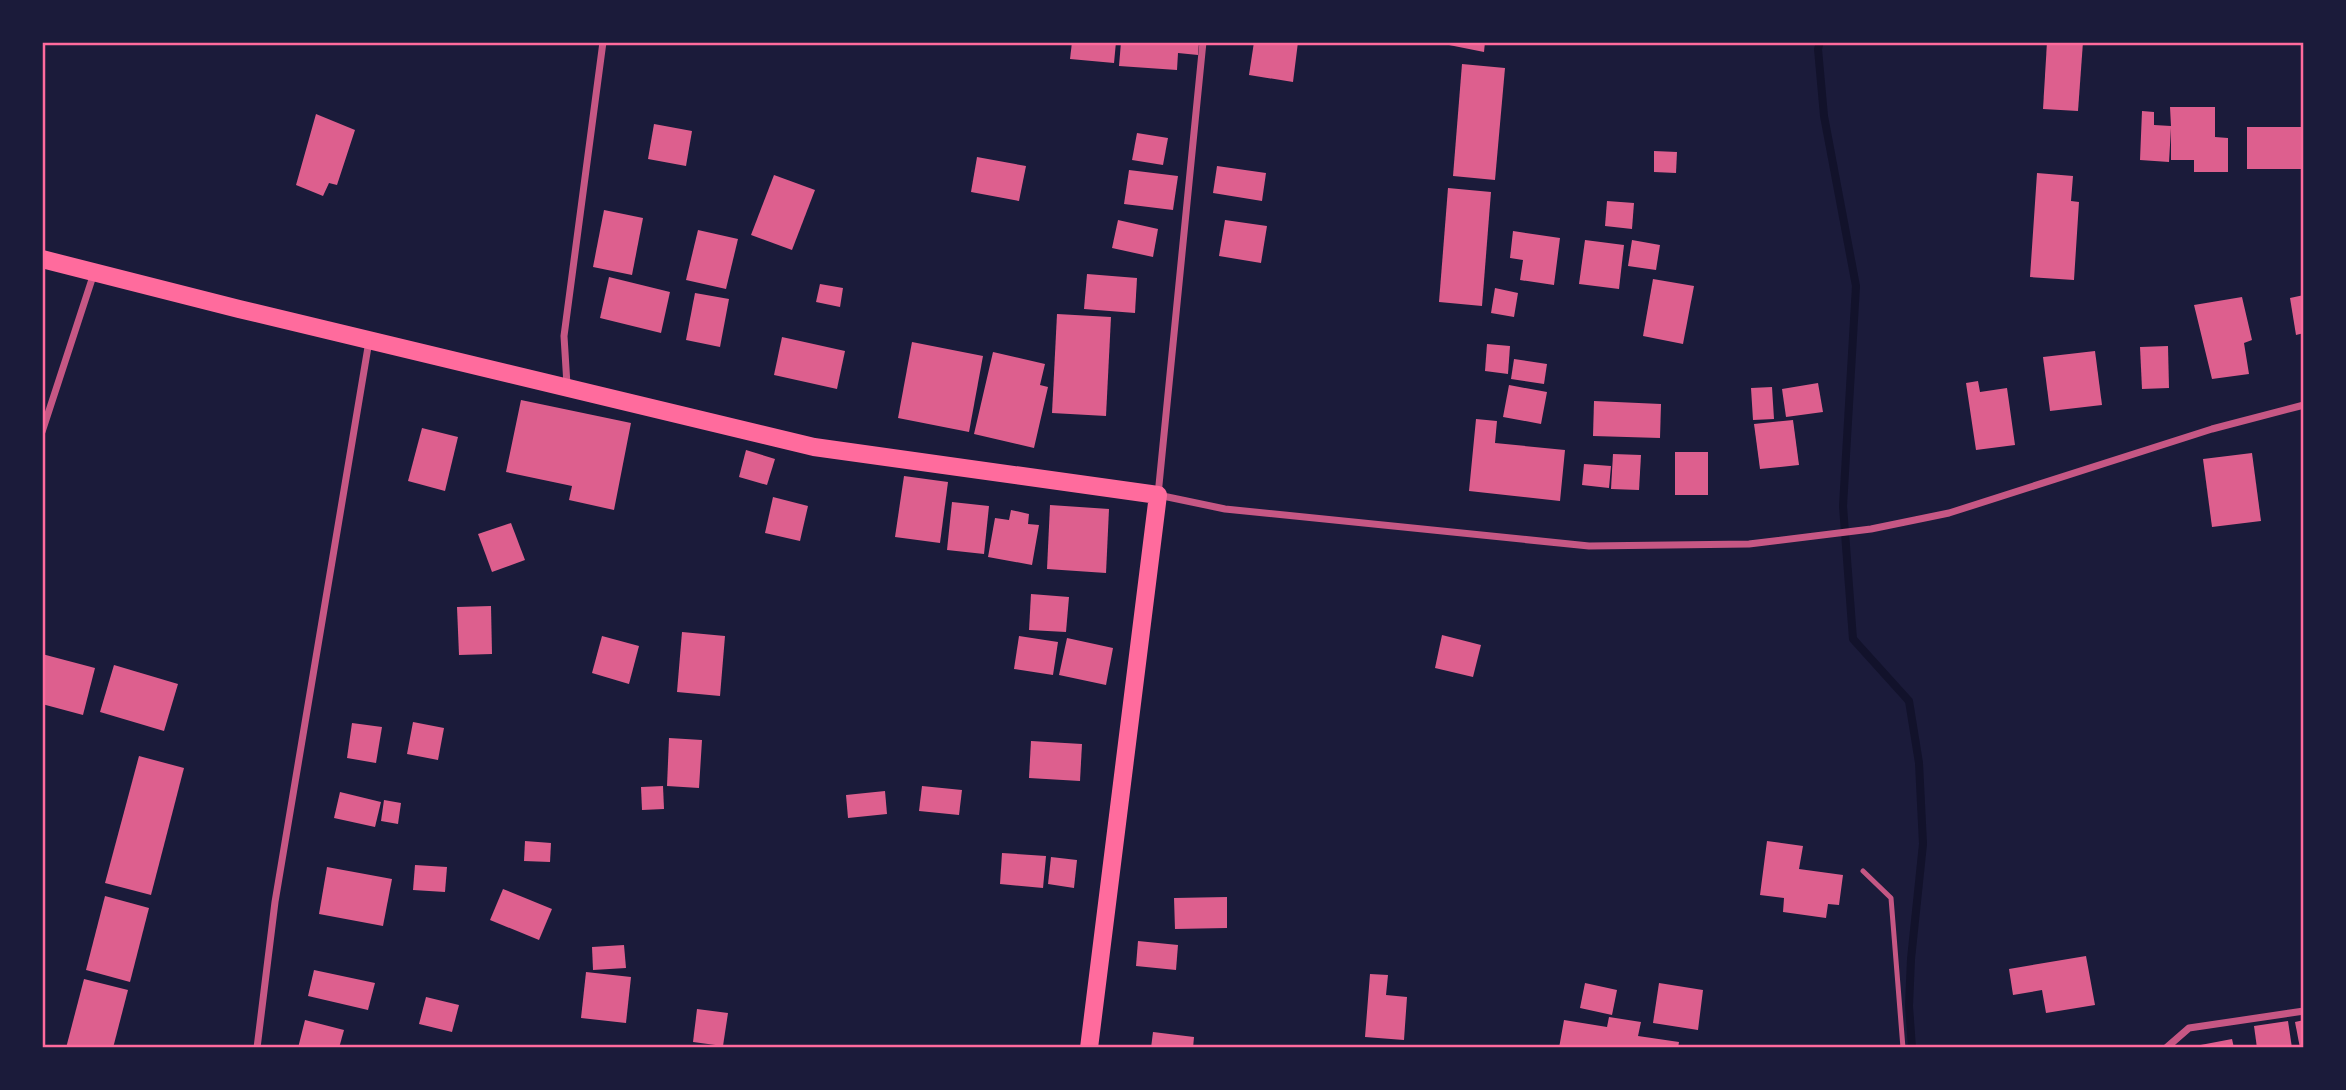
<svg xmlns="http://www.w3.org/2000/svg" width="2346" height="1090" font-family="Roboto,sans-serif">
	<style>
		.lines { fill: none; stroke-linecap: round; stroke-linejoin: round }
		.stream { stroke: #12122b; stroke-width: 8 }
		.building { fill: #dd5f8e }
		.service { stroke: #c65784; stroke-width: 5 }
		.minor { stroke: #c65784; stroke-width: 7 }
		.primary { stroke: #ff6b9d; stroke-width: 18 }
		.neatline { fill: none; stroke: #ff6b9d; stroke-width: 2.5 }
	</style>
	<rect width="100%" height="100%" fill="#1b1b3a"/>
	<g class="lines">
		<polyline class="stream" points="1820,42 1818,49 1824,116 1856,286 1843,506 1853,639 1909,701 1919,763 1923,844 1911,959 1909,1006 1912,1048"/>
	</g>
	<g class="building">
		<polygon points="1072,42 1116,42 1114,63 1070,59"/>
		<polygon points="1121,42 1199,42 1198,55 1178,53 1177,70 1119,66"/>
		<polygon points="1254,42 1298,42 1293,82 1249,75"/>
		<polygon points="1434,42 1485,42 1484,52"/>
		<polygon points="2047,42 2083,42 2078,111 2043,109"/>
		<polygon points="1462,64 1505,68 1495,180 1453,176"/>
		<polygon points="2170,107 2215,107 2215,137 2228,138 2228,172 2194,172 2194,160 2171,160 2171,128 2169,162 2140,160 2142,111 2154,112 2154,125 2171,126"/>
		<polygon points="316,114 355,130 337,185 329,183 323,196 296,185"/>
		<polygon points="654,124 692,131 686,166 648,159"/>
		<polygon points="2247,127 2302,127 2303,169 2247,169"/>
		<polygon points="1137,133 1168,138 1163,165 1132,160"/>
		<polygon points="1654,151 1677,152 1676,173 1654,172"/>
		<polygon points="977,157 1026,166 1019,201 971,192"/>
		<polygon points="1217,166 1266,173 1262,201 1213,193"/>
		<polygon points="1129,170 1178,176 1173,210 1124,204"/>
		<polygon points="2037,173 2073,176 2071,201 2079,202 2074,280 2030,277"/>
		<polygon points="774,175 815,190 792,250 751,235"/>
		<polygon points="1448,188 1491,192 1482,306 1439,302"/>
		<polygon points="1607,201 1634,203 1632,229 1605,226"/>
		<polygon points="604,210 643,218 632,275 593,267"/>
		<polygon points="1118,220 1158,229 1153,257 1112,248"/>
		<polygon points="1225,220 1267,226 1261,263 1219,256"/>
		<polygon points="698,230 738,239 726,289 686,280"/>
		<polygon points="1513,231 1560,238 1554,285 1520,280 1523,260 1510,258"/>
		<polygon points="1585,240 1624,245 1619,289 1579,284"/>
		<polygon points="1632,240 1660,245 1656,270 1628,266"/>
		<polygon points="1087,274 1137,278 1135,313 1084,309"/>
		<polygon points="609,277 670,292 661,333 600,318"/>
		<polygon points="1653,279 1694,286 1683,344 1643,336"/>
		<polygon points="820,284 843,288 840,307 816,302"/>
		<polygon points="1495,288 1518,293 1514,317 1491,313"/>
		<polygon points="695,293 729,299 720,347 686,340"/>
		<polygon points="2304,295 2304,333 2296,335 2290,298"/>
		<polygon points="2242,297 2252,340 2244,343 2249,374 2212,379 2194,305"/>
		<polygon points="1057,314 1111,317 1106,416 1052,413"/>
		<polygon points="782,337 845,351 837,389 774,375"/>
		<polygon points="912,342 983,356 969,432 898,418"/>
		<polygon points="1487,344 1510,346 1508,374 1485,371"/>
		<polygon points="2168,346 2169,388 2142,389 2140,347"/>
		<polygon points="2095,351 2102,405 2050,411 2043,357"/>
		<polygon points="993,352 1045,364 1040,385 1048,387 1034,448 974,434"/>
		<polygon points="1514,359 1547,364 1544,384 1511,379"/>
		<polygon points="1978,381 1980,392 2007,388 2015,445 1976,450 1966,383"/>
		<polygon points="1818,383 1823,412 1786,417 1782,389"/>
		<polygon points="1509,385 1547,392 1541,424 1503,417"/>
		<polygon points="1772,387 1774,419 1753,420 1751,388"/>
		<polygon points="521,400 631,423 614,510 569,500 572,486 506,472"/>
		<polygon points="1594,401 1661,404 1660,438 1593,436"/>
		<polygon points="1476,419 1497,421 1495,443 1565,450 1560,501 1469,491"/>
		<polygon points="1793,420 1799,465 1760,469 1754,424"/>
		<polygon points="422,428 458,437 445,491 408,481"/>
		<polygon points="746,450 775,459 767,485 739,477"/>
		<rect x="1675" y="452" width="33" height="43"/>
		<polygon points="2252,453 2261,521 2212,527 2203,459"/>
		<polygon points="1613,454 1641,455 1639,490 1611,489"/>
		<polygon points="1584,464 1611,466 1609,488 1582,485"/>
		<polygon points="904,476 948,482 940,543 895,537"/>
		<polygon points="773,497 808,506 800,541 765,533"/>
		<polygon points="952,502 989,506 984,554 947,550"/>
		<polygon points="1050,505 1109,509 1106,573 1047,569"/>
		<polygon points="1011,510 1029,514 1028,524 1039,525 1032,565 988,557 995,518 1009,520"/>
		<polygon points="511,523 525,560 492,572 478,534"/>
		<polygon points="1031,594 1069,597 1066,632 1029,630"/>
		<polygon points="491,606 492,654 459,655 457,607"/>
		<polygon points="682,632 725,636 720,696 677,692"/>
		<polygon points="1442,635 1481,645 1473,677 1435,668"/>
		<polygon points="602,636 639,646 629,684 592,673"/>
		<polygon points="1019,636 1058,642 1053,675 1014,669"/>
		<polygon points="1067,638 1113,648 1106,685 1059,675"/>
		<polygon points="42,654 95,668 83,715 42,704"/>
		<polygon points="114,665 178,684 164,731 100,712"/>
		<polygon points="413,722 444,728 438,760 407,754"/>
		<polygon points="352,723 382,727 376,763 347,758"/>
		<polygon points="669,738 702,740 699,788 667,786"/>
		<polygon points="1031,741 1082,744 1080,781 1029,778"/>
		<polygon points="139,756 184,768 151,895 105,883"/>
		<polygon points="663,786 664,809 642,810 641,787"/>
		<polygon points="922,786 962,790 959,815 919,811"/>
		<polygon points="885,791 887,814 848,818 846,795"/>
		<polygon points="340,792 381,802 375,827 334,818"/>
		<polygon points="384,800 401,803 398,824 381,821"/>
		<polygon points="525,841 551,843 550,862 524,861"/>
		<polygon points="1767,841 1803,846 1799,869 1843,875 1839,905 1828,904 1826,918 1783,912 1784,898 1760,895"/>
		<polygon points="1002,853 1046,856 1043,888 1000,884"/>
		<polygon points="1051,857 1077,860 1074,888 1048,884"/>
		<polygon points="415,865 447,867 445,892 413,890"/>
		<polygon points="327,867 392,879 383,926 319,914"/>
		<polygon points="503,889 552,909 539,940 490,920"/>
		<polygon points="105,896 149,908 130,982 86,970"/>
		<polygon points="1227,897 1227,928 1175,929 1174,898"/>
		<polygon points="1138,941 1178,945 1176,970 1136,966"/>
		<polygon points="624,945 626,968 593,970 592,947"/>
		<polygon points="2086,956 2095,1005 2046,1013 2042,990 2013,995 2009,969"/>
		<polygon points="314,970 375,983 368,1010 308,996"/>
		<polygon points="586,972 631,977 626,1023 581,1018"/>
		<polygon points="1370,974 1388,975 1386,995 1407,997 1404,1040 1365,1037"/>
		<polygon points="84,979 128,990 113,1048 66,1048"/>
		<polygon points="1585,983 1617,990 1612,1015 1580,1008"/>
		<polygon points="1659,983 1703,990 1698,1030 1653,1023"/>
		<polygon points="426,997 459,1005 452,1032 419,1024"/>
		<polygon points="697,1009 728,1013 723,1046 693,1042"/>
		<polygon points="1609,1017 1641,1022 1638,1036 1679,1042 1678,1048 1559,1048 1564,1020 1607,1027"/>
		<polygon points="305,1020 344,1030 339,1048 298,1048"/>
		<polygon points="2304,1020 2304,1048 2300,1048 2295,1022"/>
		<polygon points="2288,1021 2292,1048 2257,1048 2254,1026"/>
		<polygon points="1153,1032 1194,1037 1193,1048 1151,1048"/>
		<polygon points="2232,1039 2234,1048 2191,1048 2190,1047"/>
	</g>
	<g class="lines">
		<polyline class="service" points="1863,871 1891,898 1903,1048"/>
		<g class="minor">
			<polyline points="1203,42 1158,495 1225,509 1589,546 1749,544 1871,529 1949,513 2212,429 2304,405"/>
			<polyline points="567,385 564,336 603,42"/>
			<polyline points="42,432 94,273"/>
			<polyline points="257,1048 275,902 369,341"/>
			<polyline points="2166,1048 2189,1028 2304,1011"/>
		</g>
		<polyline class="primary" points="42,259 239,309 814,447 1158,495 1089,1048"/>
	</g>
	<rect width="2346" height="1090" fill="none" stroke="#1b1b3a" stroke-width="88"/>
	<rect x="44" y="44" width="2258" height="1002" class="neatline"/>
</svg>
